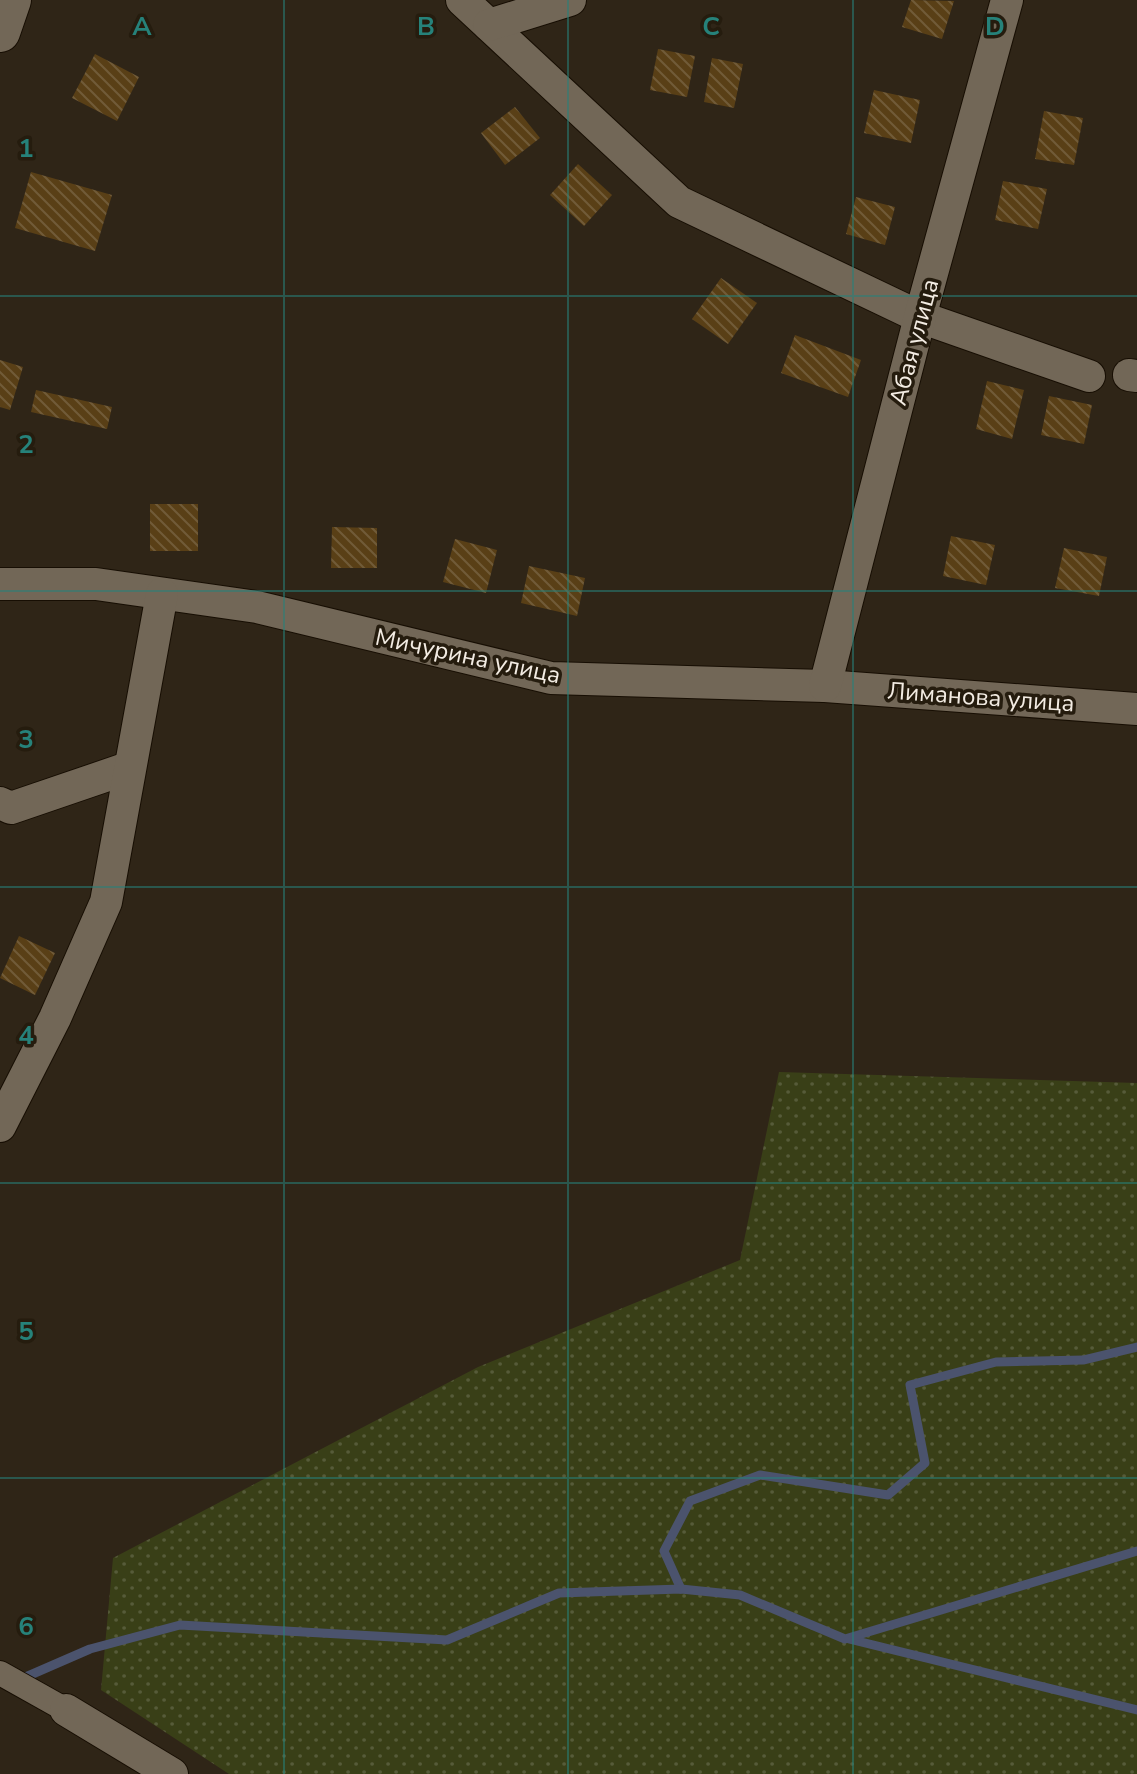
<svg xmlns="http://www.w3.org/2000/svg" width="1137" height="1774" font-family="'Nunito Sans',sans-serif">
	<style>
		.grass { fill: url(#grass-dots) }
		.lines { fill: none; stroke-linecap: round; stroke-linejoin: round }
		.stream { stroke: #4b536d; stroke-width: 9 }
		.building { fill: url(#building-back-hatch) }
		.pedestrian-casing { stroke: #170e03; stroke-width: 26 }
		.minor-casing { stroke: #170e03; stroke-width: 34 }
		.tertiary-casing { stroke: #170e03; stroke-width: 42 }
		.pedestrian { stroke: #726757; stroke-width: 24 }
		.minor { stroke: #726757; stroke-width: 32 }
		.tertiary { stroke: #726757; stroke-width: 40 }
		.grid { fill: none; stroke: #26827a; stroke-width: 2; stroke-opacity: 0.55 }
		.labels { text-anchor: middle; stroke-width: 7; stroke-linejoin: round; paint-order: stroke }
		.street-label { font-size: 24px; fill: #f3ece3; stroke: #251c0e }
		.grid-label { font-size: 26px; text-anchor: middle; font-weight: bold; fill: #26827a; stroke: #251c0e; stroke-width: 7; stroke-linejoin: round; paint-order: stroke }
	</style>
	<defs>
		<pattern id="grass-dots" width="8" height="8" patternUnits="userSpaceOnUse" patternTransform="scale(2)"><rect width="8" height="8" fill="#393f17"/><path d="M2 2h.1M6 6h.1" fill="none" stroke="#565b39" stroke-width="1.8" stroke-linecap="round"/></pattern>
		<pattern id="building-back-hatch" width="6" height="6" patternUnits="userSpaceOnUse" patternTransform="scale(2)"><rect width="6" height="6" fill="#593f16"/><path d="M-1 5l2 2M0 0l6 6M5-1l2 2" fill="none" stroke="#715b38"/></pattern>
	</defs>
	<rect width="100%" height="100%" fill="#2f2517"/>
	<polygon class="grass" points="779,1072 1137,1083 1137,1774 229,1774 101,1690 113,1558 478,1367 740,1260"/>
	<g class="lines">
		<g class="stream">
			<polyline points="681,1589 664,1551 690,1501 760,1475 888,1495 925,1463 910,1385 996,1362 1083,1360 1137,1347"/>
			<polyline points="849,1639 1137,1710"/>
			<polyline points="21,1679 90,1649 180,1625 447,1640 559,1593 681,1589 740,1595 845,1639 1137,1551"/>
		</g>
	</g>
	<g class="building">
		<polygon points="911,0 954,1 942,39 902,27"/>
		<polygon points="658,49 695,56 687,97 650,90"/>
		<polygon points="95,54 139,77 117,121 72,98"/>
		<polygon points="712,58 743,64 734,108 704,102"/>
		<polygon points="874,90 920,100 911,143 864,133"/>
		<polygon points="515,107 540,138 505,165 481,133"/>
		<polygon points="1044,111 1083,118 1074,165 1035,159"/>
		<polygon points="578,164 612,195 584,226 550,195"/>
		<polygon points="31,172 112,195 95,251 15,228"/>
		<polygon points="1003,181 1047,189 1038,229 995,220"/>
		<polygon points="856,197 895,207 885,245 846,234"/>
		<polygon points="721,278 757,303 728,344 692,319"/>
		<polygon points="795,335 861,360 848,397 781,373"/>
		<polygon points="0,360 23,367 10,410 0,407"/>
		<polygon points="987,381 1024,390 1012,439 976,429"/>
		<polygon points="36,390 112,407 107,429 31,412"/>
		<polygon points="1049,396 1092,405 1084,444 1041,435"/>
		<rect x="150" y="504" width="48" height="47"/>
		<polygon points="332,527 377,528 377,568 331,568"/>
		<polygon points="951,536 995,545 986,585 943,576"/>
		<polygon points="455,539 497,550 486,593 443,582"/>
		<polygon points="1064,548 1107,557 1099,596 1055,588"/>
		<polygon points="529,566 585,578 577,616 521,603"/>
		<polygon points="19,936 55,953 35,995 0,978"/>
	</g>
	<g class="lines">
		<g class="pedestrian-casing">
			<polyline id="pedestrian" points="0,1673 66,1710"/>
		</g>
		<g class="minor-casing">
			<g id="minor">
				<polyline points="462,0 679,202 920,317 1089,376"/>
				<polyline points="489,25 570,0"/>
				<polyline points="1129,375 1137,376"/>
				<polyline points="0,584 96,584 257,607 551,678 825,686 1137,709"/>
				<polyline points="825,686 920,317 1007,0"/>
				<polyline points="0,803 11,808 128,768"/>
				<polyline points="0,1126 55,1018 106,902 162,594"/>
				<polyline points="66,1710 172,1774"/>
			</g>
		</g>
		<g class="tertiary-casing">
			<polyline id="tertiary" points="0,32 11,0"/>
		</g>
		<use href="#pedestrian" class="pedestrian"/>
		<use href="#minor" class="minor"/>
		<use href="#tertiary" class="tertiary"/>
	</g>
	<path class="grid" d="M284,0V1774M568,0V1774M853,0V1774M0,296H1137M0,591H1137M0,887H1137M0,1183H1137M0,1478H1137"/>
	<g class="labels">
		<g class="street-label">
			<text transform="translate(914 342) rotate(-75)" y="8">Абая улица</text>
			<text transform="translate(468 656) rotate(12)" y="8">Мичурина улица</text>
			<text transform="translate(981 697) rotate(4)" y="8">Лиманова улица</text>
		</g>
	</g>
	<g class="grid-label">
		<text x="142" y="35">A</text>
		<text x="426" y="35">B</text>
		<text x="711" y="35">C</text>
		<text x="995" y="35">D</text>
		<text x="26" y="157">1</text>
		<text x="26" y="453">2</text>
		<text x="26" y="748">3</text>
		<text x="26" y="1044">4</text>
		<text x="26" y="1340">5</text>
		<text x="26" y="1635">6</text>
	</g>
</svg>
